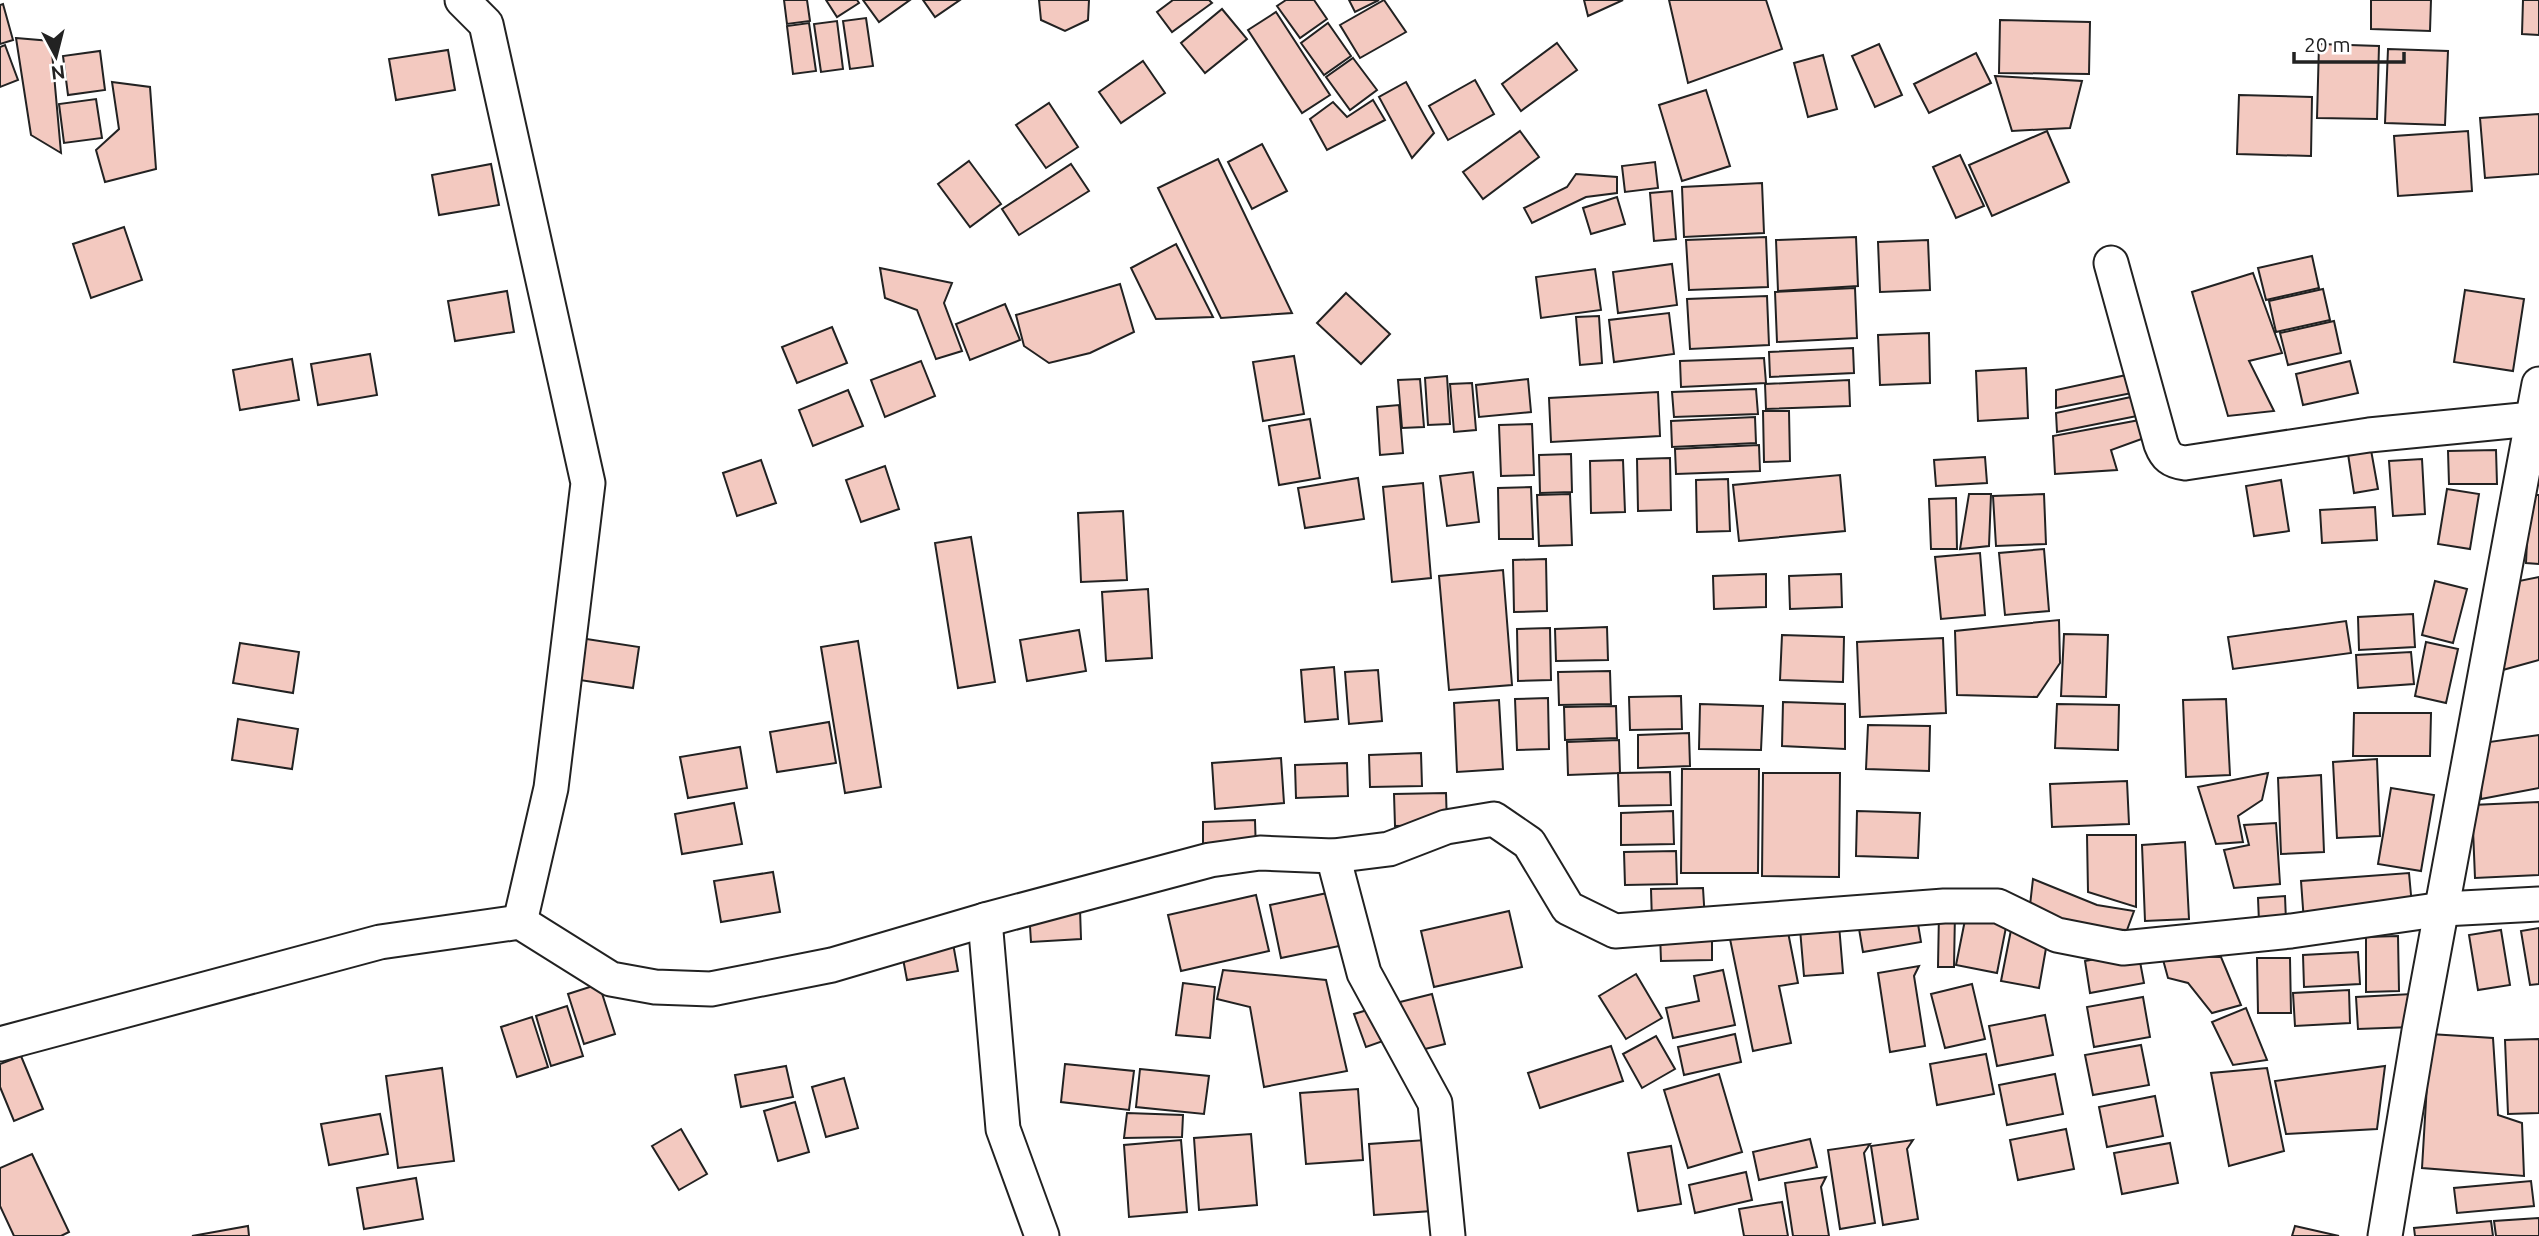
<svg xmlns="http://www.w3.org/2000/svg" width="2539" height="1236" font-family="Ubuntu,sans-serif">
	<style>
		.building { fill: #f3c9c0; stroke: #222; stroke-width: 2 }
		.lines { fill: none; stroke-linecap: round; stroke-linejoin: round }
		.minor-casing { stroke: #222; stroke-width: 37 }
		.minor { stroke: #fff; stroke-width: 33 }
	</style>
	<rect width="100%" height="100%" fill="#fff"/>
	<g class="building">
		<polygon points="784,0 807,0 810,21 787,24"/>
		<polygon points="826,0 857,0 859,3 837,17"/>
		<polygon points="863,0 910,0 879,22"/>
		<polygon points="923,0 960,0 935,17"/>
		<polygon points="1039,0 1089,0 1088,20 1065,31 1041,20"/>
		<polygon points="1173,0 1209,0 1212,3 1172,32 1157,12"/>
		<polygon points="1286,0 1314,0 1327,19 1300,38 1277,6"/>
		<polygon points="1349,0 1379,0 1355,12"/>
		<polygon points="1384,0 1406,32 1360,58 1340,25"/>
		<polygon points="1584,0 1623,0 1588,16"/>
		<polygon points="1669,0 1766,0 1782,49 1688,83"/>
		<polygon points="2371,0 2431,0 2430,31 2371,29"/>
		<polygon points="2523,0 2539,0 2539,35 2522,34"/>
		<polygon points="3,4 13,40 0,44 0,5"/>
		<polygon points="1222,9 1247,39 1205,73 1181,43"/>
		<polygon points="1276,12 1330,95 1302,113 1248,30"/>
		<polygon points="866,18 873,66 850,69 843,21"/>
		<polygon points="2000,20 2090,22 2089,74 1999,73"/>
		<polygon points="837,21 843,69 821,72 814,24"/>
		<polygon points="809,23 816,71 793,74 787,26"/>
		<polygon points="1328,23 1351,56 1324,75 1301,43"/>
		<polygon points="16,38 51,41 61,153 31,135"/>
		<polygon points="1557,43 1577,70 1521,111 1502,84"/>
		<polygon points="1879,44 1902,95 1875,107 1852,56"/>
		<polygon points="2319,44 2379,46 2377,119 2317,118"/>
		<polygon points="5,45 18,80 0,87 0,47"/>
		<polygon points="2388,49 2448,51 2445,125 2385,123"/>
		<polygon points="448,50 455,90 396,100 389,59"/>
		<polygon points="100,51 105,90 68,95 63,56"/>
		<polygon points="1976,53 1991,83 1929,113 1914,84"/>
		<polygon points="1823,55 1837,109 1808,117 1794,63"/>
		<polygon points="1353,58 1377,90 1350,110 1326,77"/>
		<polygon points="1143,61 1165,93 1121,123 1099,92"/>
		<polygon points="1995,76 2082,81 2070,128 2012,131"/>
		<polygon points="1475,80 1494,114 1448,140 1429,106"/>
		<polygon points="112,82 150,87 156,169 105,182 96,150 119,129"/>
		<polygon points="1406,82 1434,133 1412,158 1379,97"/>
		<polygon points="1706,90 1730,166 1682,181 1659,105"/>
		<polygon points="2239,95 2312,97 2311,156 2237,154"/>
		<polygon points="96,99 102,138 64,143 59,104"/>
		<polygon points="1373,100 1385,120 1327,150 1310,119 1333,102 1347,117"/>
		<polygon points="1049,103 1078,147 1046,168 1016,125"/>
		<polygon points="2539,114 2539,174 2485,178 2480,118"/>
		<polygon points="1520,131 1539,157 1483,199 1463,172"/>
		<polygon points="2047,131 2069,182 1992,216 1969,165"/>
		<polygon points="2468,131 2472,191 2398,196 2394,136"/>
		<polygon points="1262,144 1287,191 1252,209 1228,162"/>
		<polygon points="1960,155 1984,206 1956,218 1933,167"/>
		<polygon points="1218,159 1292,313 1221,318 1158,188"/>
		<polygon points="969,161 1001,204 970,227 938,184"/>
		<polygon points="1655,162 1658,188 1625,192 1622,166"/>
		<polygon points="491,164 499,205 439,215 432,175"/>
		<polygon points="1071,164 1089,191 1019,235 1002,209"/>
		<polygon points="1576,174 1617,177 1617,193 1586,197 1532,223 1524,208 1567,187"/>
		<polygon points="1762,183 1764,233 1684,237 1682,187"/>
		<polygon points="1672,191 1676,239 1654,241 1650,193"/>
		<polygon points="1617,197 1625,224 1591,234 1583,208"/>
		<polygon points="124,227 142,280 91,298 73,244"/>
		<polygon points="1766,237 1768,287 1689,290 1686,240"/>
		<polygon points="1856,237 1858,286 1778,291 1776,240"/>
		<polygon points="1928,240 1930,290 1880,292 1878,242"/>
		<polygon points="1176,244 1213,317 1156,319 1131,268"/>
		<polygon points="2312,256 2319,288 2266,300 2258,268"/>
		<polygon points="1672,264 1677,305 1618,313 1613,272"/>
		<polygon points="880,268 952,283 944,303 962,351 936,359 917,310 885,298"/>
		<polygon points="1595,269 1601,310 1541,318 1536,277"/>
		<polygon points="2253,273 2282,353 2249,361 2274,411 2228,416 2192,292"/>
		<polygon points="1120,284 1134,332 1090,353 1049,363 1024,346 1016,315"/>
		<polygon points="1855,288 1857,338 1777,342 1775,292"/>
		<polygon points="2323,289 2330,320 2276,332 2269,301"/>
		<polygon points="2465,290 2524,299 2513,371 2454,362"/>
		<polygon points="507,291 514,332 455,341 448,301"/>
		<polygon points="1346,293 1390,334 1361,364 1317,323"/>
		<polygon points="1767,296 1769,345 1690,349 1687,299"/>
		<polygon points="1005,304 1020,340 970,360 956,324"/>
		<polygon points="1669,313 1674,354 1614,362 1609,320"/>
		<polygon points="1599,316 1602,363 1580,365 1576,317"/>
		<polygon points="2334,321 2341,353 2288,365 2280,333"/>
		<polygon points="832,327 847,363 797,383 782,347"/>
		<polygon points="1929,333 1930,383 1880,385 1878,335"/>
		<polygon points="1853,348 1854,373 1770,377 1769,352"/>
		<polygon points="370,354 377,395 318,405 311,364"/>
		<polygon points="1294,356 1304,414 1263,421 1253,362"/>
		<polygon points="1764,358 1766,383 1681,387 1680,361"/>
		<polygon points="292,359 299,400 240,410 233,370"/>
		<polygon points="921,361 935,396 885,417 871,380"/>
		<polygon points="2350,361 2358,393 2303,405 2296,374"/>
		<polygon points="2026,368 2028,418 1978,421 1976,371"/>
		<polygon points="2131,374 2137,392 2056,408 2056,390"/>
		<polygon points="1447,376 1450,424 1428,425 1425,378"/>
		<polygon points="1420,379 1424,427 1402,428 1398,380"/>
		<polygon points="1528,379 1531,412 1479,417 1476,385"/>
		<polygon points="1849,380 1850,406 1766,409 1765,384"/>
		<polygon points="1472,383 1476,430 1454,432 1450,384"/>
		<polygon points="1756,389 1758,414 1674,417 1672,392"/>
		<polygon points="848,390 863,426 813,446 799,410"/>
		<polygon points="1658,392 1660,436 1551,442 1549,398"/>
		<polygon points="2131,397 2137,416 2057,432 2056,413"/>
		<polygon points="1399,405 1403,453 1380,455 1377,407"/>
		<polygon points="1763,411 1789,411 1790,461 1764,462"/>
		<polygon points="1755,417 1756,443 1672,447 1671,421"/>
		<polygon points="1310,419 1320,478 1279,485 1269,426"/>
		<polygon points="2145,419 2147,437 2111,450 2117,470 2055,474 2053,436"/>
		<polygon points="1532,424 1534,475 1501,476 1499,425"/>
		<polygon points="1759,445 1760,471 1676,474 1675,449"/>
		<polygon points="2371,450 2378,489 2354,493 2348,454"/>
		<polygon points="2496,450 2497,484 2449,484 2448,451"/>
		<polygon points="1571,454 1572,492 1540,493 1539,455"/>
		<polygon points="1985,457 1987,483 1936,486 1934,460"/>
		<polygon points="1670,458 1671,510 1638,511 1637,459"/>
		<polygon points="2422,459 2425,514 2393,516 2389,461"/>
		<polygon points="761,460 776,503 737,516 723,473"/>
		<polygon points="1623,460 1625,512 1591,513 1590,461"/>
		<polygon points="885,466 899,509 861,522 846,480"/>
		<polygon points="1473,472 1479,522 1447,526 1440,476"/>
		<polygon points="1840,475 1845,531 1739,541 1733,485"/>
		<polygon points="1358,478 1364,519 1305,528 1298,488"/>
		<polygon points="1728,479 1730,531 1697,532 1696,480"/>
		<polygon points="2281,480 2289,531 2254,536 2246,486"/>
		<polygon points="1423,483 1431,578 1392,582 1383,487"/>
		<polygon points="1531,487 1533,539 1499,539 1498,488"/>
		<polygon points="2447,489 2479,494 2470,549 2438,544"/>
		<polygon points="1570,494 1572,545 1539,546 1537,495"/>
		<polygon points="1969,494 1991,494 1989,546 1960,549"/>
		<polygon points="2044,494 2046,544 1996,546 1993,496"/>
		<polygon points="2529,495 2539,495 2539,564 2526,563"/>
		<polygon points="1956,498 1957,549 1931,549 1929,499"/>
		<polygon points="2375,507 2377,540 2322,543 2320,510"/>
		<polygon points="1123,511 1127,580 1081,582 1078,513"/>
		<polygon points="971,537 995,682 958,688 935,543"/>
		<polygon points="2044,549 2049,611 2005,615 1999,553"/>
		<polygon points="1980,553 1985,615 1941,619 1935,557"/>
		<polygon points="1546,559 1547,611 1514,612 1513,560"/>
		<polygon points="1503,570 1512,685 1449,690 1439,576"/>
		<polygon points="1766,574 1766,607 1714,609 1713,576"/>
		<polygon points="1841,574 1842,607 1790,609 1789,576"/>
		<polygon points="2539,577 2539,660 2499,671 2514,582"/>
		<polygon points="2435,581 2467,589 2453,643 2422,635"/>
		<polygon points="1148,589 1152,658 1106,661 1102,592"/>
		<polygon points="2413,614 2415,647 2359,650 2358,617"/>
		<polygon points="2059,620 2060,663 2037,697 1957,695 1955,631"/>
		<polygon points="2346,621 2351,653 2233,669 2228,637"/>
		<polygon points="1607,627 1608,660 1556,661 1555,629"/>
		<polygon points="1550,628 1551,680 1518,681 1517,629"/>
		<polygon points="1079,630 1086,671 1027,681 1020,640"/>
		<polygon points="2064,634 2108,635 2106,697 2061,696"/>
		<polygon points="1782,635 1844,637 1843,682 1780,680"/>
		<polygon points="580,638 639,647 633,688 573,679"/>
		<polygon points="1943,638 1946,713 1860,717 1857,642"/>
		<polygon points="858,641 881,787 845,793 821,647"/>
		<polygon points="2426,642 2458,649 2446,703 2415,696"/>
		<polygon points="240,643 299,652 293,693 233,683"/>
		<polygon points="2411,652 2414,684 2358,688 2356,655"/>
		<polygon points="1334,667 1338,719 1305,722 1301,670"/>
		<polygon points="1378,670 1382,721 1349,724 1345,672"/>
		<polygon points="1610,671 1611,704 1559,705 1558,672"/>
		<polygon points="1681,696 1682,729 1630,730 1629,697"/>
		<polygon points="1548,698 1549,749 1517,750 1515,699"/>
		<polygon points="2226,699 2230,775 2186,777 2183,700"/>
		<polygon points="1499,700 1503,769 1457,772 1454,703"/>
		<polygon points="1783,702 1845,704 1845,749 1782,746"/>
		<polygon points="1700,704 1763,706 1761,750 1699,749"/>
		<polygon points="2057,704 2119,705 2118,750 2055,748"/>
		<polygon points="1616,706 1617,738 1565,740 1564,707"/>
		<polygon points="2354,713 2431,713 2430,756 2353,756"/>
		<polygon points="238,719 298,729 292,769 232,760"/>
		<polygon points="829,722 836,763 777,772 770,732"/>
		<polygon points="1868,725 1930,726 1929,771 1866,769"/>
		<polygon points="1689,733 1690,766 1638,768 1638,735"/>
		<polygon points="2539,735 2539,788 2481,799 2482,743"/>
		<polygon points="1619,740 1620,773 1568,775 1567,742"/>
		<polygon points="740,747 747,788 688,798 680,757"/>
		<polygon points="1421,753 1422,786 1370,787 1369,755"/>
		<polygon points="1281,758 1284,803 1215,809 1212,763"/>
		<polygon points="2377,759 2380,836 2337,838 2333,762"/>
		<polygon points="1347,763 1348,796 1296,798 1295,765"/>
		<polygon points="1682,769 1759,769 1758,873 1681,873"/>
		<polygon points="1670,772 1671,805 1619,806 1618,773"/>
		<polygon points="1763,773 1840,773 1839,877 1762,876"/>
		<polygon points="2268,773 2262,800 2238,816 2243,842 2216,844 2198,787"/>
		<polygon points="2321,775 2324,852 2281,854 2278,778"/>
		<polygon points="2127,781 2129,824 2052,827 2050,784"/>
		<polygon points="2391,788 2434,795 2421,871 2378,864"/>
		<polygon points="1446,793 1447,825 1395,826 1394,794"/>
		<polygon points="2539,802 2539,875 2475,878 2472,805"/>
		<polygon points="734,803 742,844 682,854 675,814"/>
		<polygon points="1673,811 1674,844 1621,845 1621,813"/>
		<polygon points="1857,811 1920,813 1918,858 1856,856"/>
		<polygon points="1255,820 1256,853 1203,855 1203,822"/>
		<polygon points="2276,823 2280,884 2234,888 2224,850 2249,845 2244,825"/>
		<polygon points="2087,835 2136,835 2136,907 2088,892"/>
		<polygon points="2185,842 2189,919 2145,921 2142,845"/>
		<polygon points="1676,851 1677,884 1625,885 1624,852"/>
		<polygon points="773,872 780,912 721,922 714,881"/>
		<polygon points="2409,873 2412,906 2304,922 2301,881"/>
		<polygon points="2033,879 2097,905 2134,911 2127,930 2068,927 2029,914"/>
		<polygon points="1703,888 1705,921 1652,922 1651,889"/>
		<polygon points="1332,892 1344,945 1281,958 1270,905"/>
		<polygon points="1256,895 1269,951 1181,971 1168,915"/>
		<polygon points="2285,896 2286,921 2259,922 2258,898"/>
		<polygon points="1080,909 1081,939 1031,942 1029,911"/>
		<polygon points="1967,910 2008,917 1997,973 1956,965"/>
		<polygon points="1509,911 1522,967 1434,987 1421,931"/>
		<polygon points="1916,912 1921,942 1863,952 1858,923"/>
		<polygon points="1939,912 1955,912 1954,967 1938,967"/>
		<polygon points="1839,925 1843,973 1804,976 1800,929"/>
		<polygon points="1787,927 1798,983 1779,986 1791,1043 1753,1051 1730,939"/>
		<polygon points="2539,928 2539,984 2530,985 2521,931"/>
		<polygon points="2011,930 2048,937 2039,988 2001,981"/>
		<polygon points="2501,930 2510,985 2478,990 2469,935"/>
		<polygon points="1712,932 1712,960 1661,961 1660,933"/>
		<polygon points="2398,936 2399,991 2366,992 2366,937"/>
		<polygon points="952,938 958,971 907,980 901,948"/>
		<polygon points="2138,951 2144,983 2090,993 2085,961"/>
		<polygon points="2358,952 2360,984 2304,987 2303,955"/>
		<polygon points="2162,956 2221,957 2241,1005 2212,1013 2188,983 2168,978"/>
		<polygon points="2257,958 2290,958 2291,1013 2258,1013"/>
		<polygon points="1919,966 1914,976 1925,1046 1890,1052 1878,973"/>
		<polygon points="1223,970 1326,980 1347,1071 1264,1087 1250,1007 1217,999"/>
		<polygon points="1723,970 1735,1025 1673,1038 1666,1008 1699,1001 1694,976"/>
		<polygon points="1636,974 1662,1018 1626,1039 1599,996"/>
		<polygon points="1183,983 1215,987 1210,1038 1176,1035"/>
		<polygon points="599,984 615,1034 584,1044 568,994"/>
		<polygon points="1972,984 1985,1039 1945,1048 1931,994"/>
		<polygon points="2349,990 2350,1023 2295,1026 2293,993"/>
		<polygon points="1432,994 1445,1044 1413,1052 1400,1002"/>
		<polygon points="2412,994 2413,1027 2358,1029 2356,997"/>
		<polygon points="2143,997 2150,1037 2094,1047 2087,1007"/>
		<polygon points="567,1006 583,1056 551,1066 536,1016"/>
		<polygon points="1374,1008 1386,1040 1366,1047 1354,1014"/>
		<polygon points="2246,1008 2267,1060 2233,1065 2212,1022"/>
		<polygon points="2045,1015 2053,1055 1997,1066 1989,1026"/>
		<polygon points="532,1017 548,1067 517,1077 501,1027"/>
		<polygon points="1735,1034 1741,1062 1684,1075 1678,1047"/>
		<polygon points="2430,1034 2493,1038 2498,1115 2522,1123 2524,1176 2422,1168"/>
		<polygon points="1656,1036 1675,1069 1642,1088 1623,1054"/>
		<polygon points="2539,1039 2539,1113 2508,1114 2505,1040"/>
		<polygon points="2141,1045 2149,1085 2093,1095 2085,1055"/>
		<polygon points="1611,1046 1623,1081 1540,1108 1528,1073"/>
		<polygon points="1986,1054 1994,1094 1937,1105 1930,1064"/>
		<polygon points="21,1056 43,1109 14,1121 0,1087 0,1064"/>
		<polygon points="1065,1064 1134,1071 1129,1110 1061,1102"/>
		<polygon points="786,1066 793,1097 741,1107 735,1075"/>
		<polygon points="2385,1066 2377,1129 2286,1134 2275,1081"/>
		<polygon points="442,1068 454,1161 398,1168 386,1076"/>
		<polygon points="2267,1068 2284,1151 2229,1166 2211,1073"/>
		<polygon points="1140,1069 1209,1076 1204,1114 1136,1107"/>
		<polygon points="1719,1074 1742,1152 1688,1168 1664,1090"/>
		<polygon points="2055,1074 2063,1114 2007,1125 1999,1085"/>
		<polygon points="844,1078 858,1128 826,1137 812,1087"/>
		<polygon points="1358,1089 1363,1160 1306,1164 1300,1093"/>
		<polygon points="2155,1096 2163,1136 2107,1147 2099,1107"/>
		<polygon points="795,1102 809,1152 778,1161 764,1111"/>
		<polygon points="1127,1113 1183,1115 1182,1137 1124,1138"/>
		<polygon points="380,1114 388,1154 329,1165 321,1124"/>
		<polygon points="681,1129 707,1174 679,1190 652,1146"/>
		<polygon points="2066,1129 2074,1169 2018,1180 2010,1140"/>
		<polygon points="1251,1134 1257,1205 1199,1210 1194,1138"/>
		<polygon points="1810,1139 1817,1167 1759,1180 1753,1152"/>
		<polygon points="1181,1140 1187,1212 1129,1217 1124,1145"/>
		<polygon points="1426,1140 1432,1211 1374,1215 1369,1144"/>
		<polygon points="1913,1140 1907,1149 1918,1219 1883,1225 1871,1146"/>
		<polygon points="2170,1143 2178,1183 2122,1194 2114,1153"/>
		<polygon points="1870,1144 1864,1153 1875,1223 1840,1229 1828,1150"/>
		<polygon points="1671,1146 1681,1204 1638,1211 1628,1153"/>
		<polygon points="32,1154 69,1232 61,1236 14,1236 0,1206 0,1168"/>
		<polygon points="1746,1172 1752,1200 1695,1213 1689,1185"/>
		<polygon points="1826,1177 1821,1187 1829,1236 1793,1236 1785,1183"/>
		<polygon points="416,1178 423,1219 364,1229 357,1188"/>
		<polygon points="2531,1181 2534,1206 2457,1213 2454,1188"/>
		<polygon points="1782,1202 1788,1236 1744,1236 1739,1209"/>
		<polygon points="2539,1218 2539,1236 2496,1236 2494,1221"/>
		<polygon points="2491,1221 2493,1236 2415,1236 2414,1228"/>
		<polygon points="248,1226 249,1236 192,1236"/>
		<polygon points="2295,1226 2339,1236 2292,1236"/>
	</g>
	<g class="lines">
		<g class="minor-casing">
			<g id="minor">
				<polyline points="462,0 486,24 588,483 551,788 520,922"/>
				<path d="M2111,263L2161,444C2166,457 2171,461 2185,463L2369,435L2532,419"/>
				<polyline points="1333,856 1364,973 1435,1103 1448,1236"/>
				<polyline points="985,920 1003,1129 1042,1236"/>
				<polyline points="0,1044 380,942 520,922 611,979 655,987 711,989 832,965 985,920 1210,860 1260,853 1333,856 1389,849 1446,827 1494,819 1529,843 1568,908 1615,931 1944,906 1998,906 2057,935 2123,948 2291,931 2443,909 2539,904"/>
				<polyline points="2385,1236 2419,1031 2539,384"/>
			</g>
		</g>
		<use href="#minor" class="minor"/>
	</g>
	<g transform="translate(56 56) rotate(173)" stroke="#ffffff" stroke-width="5" paint-order="stroke">
	<path d="M0-5L12 26L0 18L-12 26Z" fill="#222222"/>
	<text y="-10" font-size="19" font-weight="bold" text-anchor="middle" fill="#222222">N</text>
	</g>
	<path d="M2294 52v10h110v-10" fill="none" stroke="#222222" stroke-width="3.5"/>
	<text x="2304" y="52" font-size="21" fill="#222222" stroke="#ffffff" stroke-width="5" paint-order="stroke">20 m</text>
</svg>
